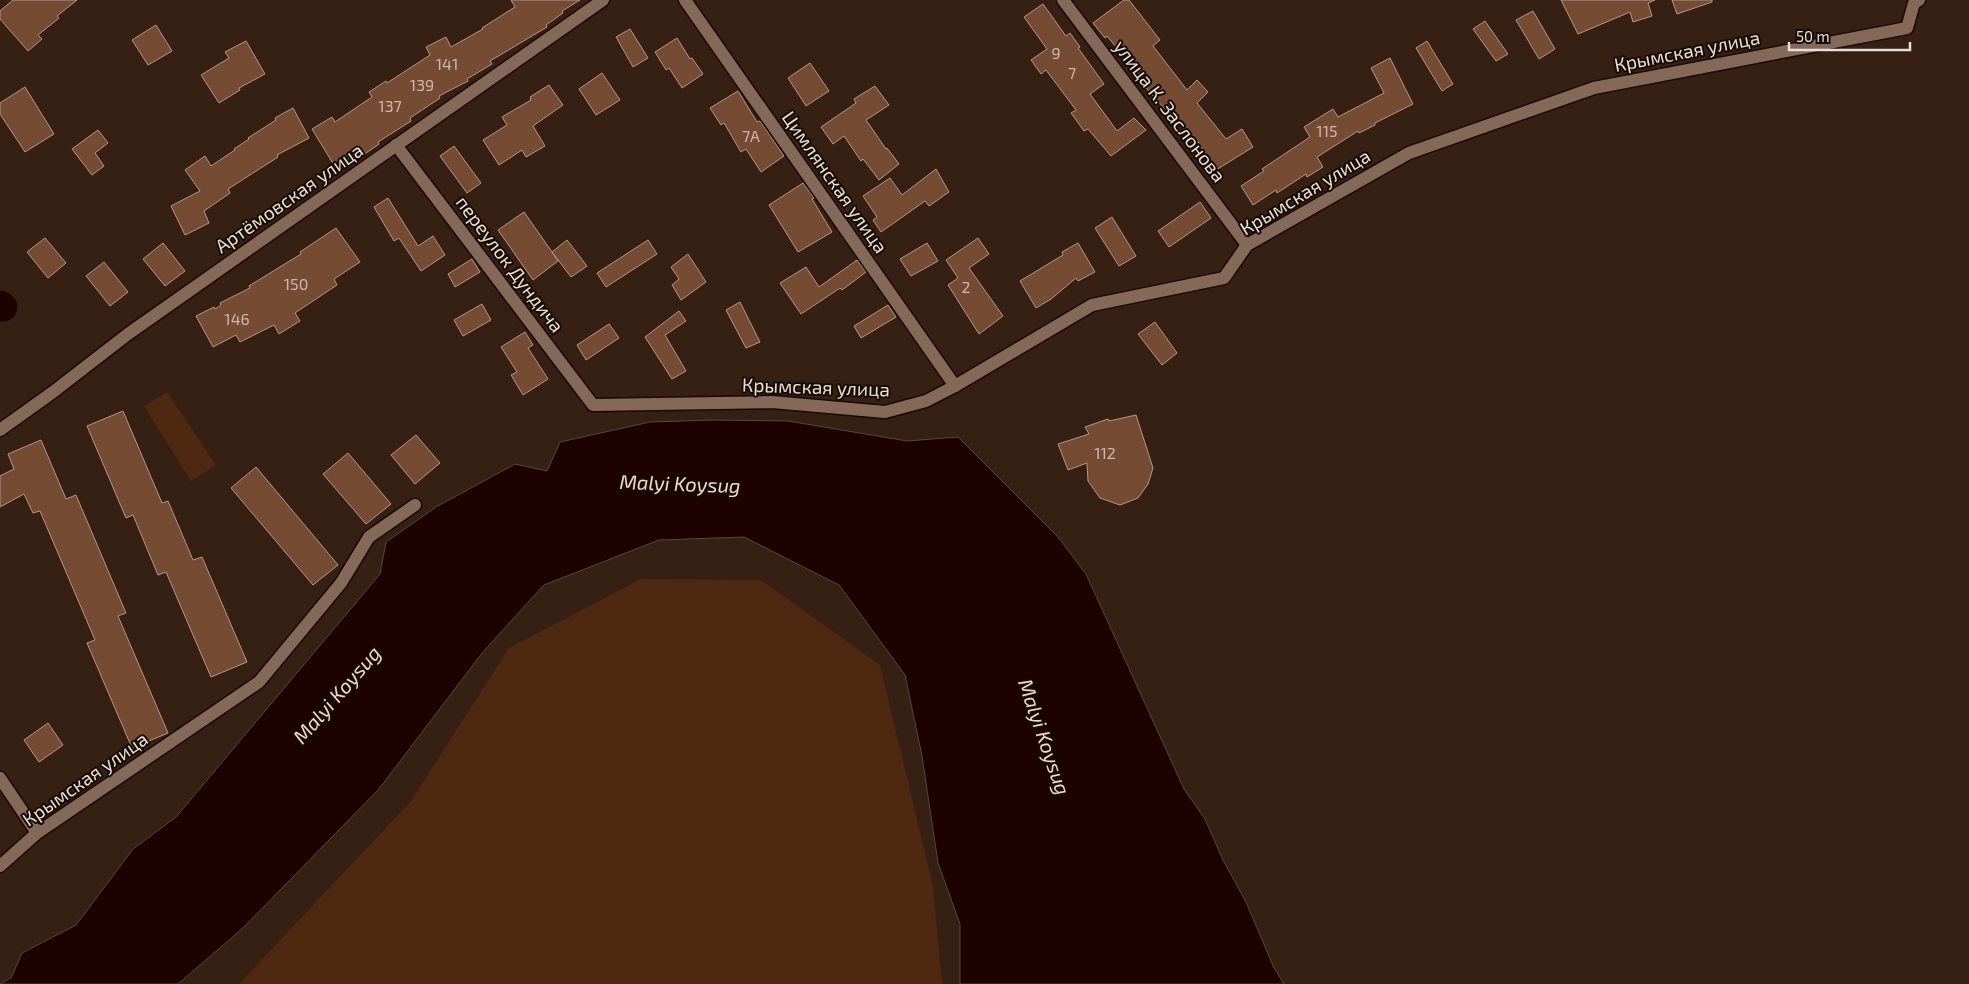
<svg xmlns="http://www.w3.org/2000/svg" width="1969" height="984" font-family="'Exo 2',sans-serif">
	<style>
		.green { fill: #4e2810 }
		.water { fill: #1c0300; stroke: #5a4440 }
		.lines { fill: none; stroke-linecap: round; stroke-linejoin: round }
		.river { stroke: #1c0300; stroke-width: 29 }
		.building { fill: #754b33; stroke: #b49787 }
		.minor-casing { stroke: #1c0801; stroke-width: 15 }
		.minor { stroke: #84695b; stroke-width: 12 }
		.labels { text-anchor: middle; stroke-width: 4; stroke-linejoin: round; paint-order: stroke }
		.number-label { font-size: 16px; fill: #ceb8ac }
		.street-label { font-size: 19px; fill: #ecddd4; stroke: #160c07 }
		.water-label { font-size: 20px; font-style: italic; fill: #f5d7c8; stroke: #160c07 }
	</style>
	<rect width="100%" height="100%" fill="#362013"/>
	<g class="green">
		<polygon points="167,392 216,465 191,481 144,406"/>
		<polygon points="641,579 761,580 880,665 933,886 942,984 239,984 411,801 509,648"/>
	</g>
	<polygon class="water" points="714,420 788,421 907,441 958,437 1058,537 1086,574 1184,789 1205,819 1223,860 1246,902 1274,968 1284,984 960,984 960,924 938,863 922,756 905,675 839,585 744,537 659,540 544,585 482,653 379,789 243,928 178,984 0,984 11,978 22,953 76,925 133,849 176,817 380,574 386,542 436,507 515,464 547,471 560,442 650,422"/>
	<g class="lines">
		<polyline class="river" points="0,305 3,307"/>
	</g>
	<g class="building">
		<polygon points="13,0 77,0 57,16 59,18 38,35 42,39 28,51 0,19 0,11"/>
		<polygon points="511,0 580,0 562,11 563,13 546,25 547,27 490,61 492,64 467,79 468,81 439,96 440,98 410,118 411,121 378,142 379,144 366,153 337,170 312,129 332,117 335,122 372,97 369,92 386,81 387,83 430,55 426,47 446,37 451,47 483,29 482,28 515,7"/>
		<polygon points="1124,0 1129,0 1160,40 1153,46 1187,90 1197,80 1208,92 1197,103 1226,139 1242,129 1253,147 1216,170 1198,142 1194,145 1185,132 1186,131 1151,94 1141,81 1143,79 1107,36 1105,38 1093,23"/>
		<polygon points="1561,0 1655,0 1648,3 1652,16 1633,22 1630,12 1578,34"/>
		<polygon points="1672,0 1712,0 1712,2 1677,14"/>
		<polygon points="1043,4 1066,36 1070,33 1080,47 1078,48 1104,84 1090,94 1117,131 1134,118 1146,130 1111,156 1088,129 1084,131 1071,113 1076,110 1046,70 1041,74 1031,60 1047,49 1024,17"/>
		<polygon points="1533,11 1555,49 1539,59 1516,20"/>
		<polygon points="1485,21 1508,54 1496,61 1473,29"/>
		<polygon points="156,25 172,51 148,65 132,40"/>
		<polygon points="630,29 648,58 633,67 616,37"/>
		<polygon points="677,38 690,59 692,58 703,74 682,88 669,68 666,70 655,52"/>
		<polygon points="246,41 265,74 239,88 240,90 219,103 201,75 229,58 225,52"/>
		<polygon points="1427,41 1453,84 1442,91 1416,48"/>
		<polygon points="1390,58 1413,104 1375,123 1375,125 1359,133 1358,131 1317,157 1323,167 1307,177 1306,174 1277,193 1276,190 1253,205 1241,186 1264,171 1262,169 1310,137 1304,127 1333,109 1338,117 1384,93 1371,68"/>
		<polygon points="810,63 829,91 806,106 788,78"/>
		<polygon points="602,73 620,100 596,115 579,89"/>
		<polygon points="549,85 563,105 533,126 545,146 526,157 522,150 499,165 483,140 507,125 502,117 531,100 530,97"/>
		<polygon points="875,86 889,105 866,120 886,149 887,148 899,164 879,180 863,159 861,161 844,136 833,144 821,127 856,103 854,99"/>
		<polygon points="25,87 54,134 25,152 0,114 0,103"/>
		<polygon points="738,91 757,122 760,121 784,156 761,172 746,149 741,152 724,123 721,125 710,108"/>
		<polygon points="293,108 309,138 277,155 278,157 228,189 230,193 204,211 209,223 185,235 171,206 200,191 185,170 205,156 211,166 235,150 234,149 249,139 248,138 276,120 275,118"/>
		<polygon points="98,130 108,143 95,153 104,166 92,175 72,149"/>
		<polygon points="454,146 481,183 467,193 440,156"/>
		<polygon points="936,169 949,192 929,206 925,201 881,232 873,220 877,217 863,196 890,178 902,195"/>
		<polygon points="803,183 814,198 812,199 832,232 798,252 769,205"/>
		<polygon points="388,198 418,246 433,236 445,255 421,271 399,238 394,241 374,207"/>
		<polygon points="1200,202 1211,218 1169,247 1158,231"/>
		<polygon points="524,212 552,252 567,240 587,266 571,277 552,252 558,261 533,280 498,230"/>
		<polygon points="1112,217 1136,256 1119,266 1095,228"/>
		<polygon points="336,228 360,262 334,279 337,285 295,313 300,321 279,334 274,325 240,342 236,335 213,347 196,316 214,307 215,309 221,305 220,303 250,288 249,286 301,254 300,252"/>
		<polygon points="45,238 66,263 48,278 27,252"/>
		<polygon points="978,238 989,254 969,268 1003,316 979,334 948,285 958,278 946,260"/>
		<polygon points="648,240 657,254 606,287 597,273"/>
		<polygon points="163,243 185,271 165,286 143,259"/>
		<polygon points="927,243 938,261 911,276 900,259"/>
		<polygon points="1078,243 1095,272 1078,281 1076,278 1051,299 1036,308 1020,281 1063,255 1062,252"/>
		<polygon points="688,254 706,282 681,300 672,285 679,279 671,267"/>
		<polygon points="472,259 480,272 455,287 448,274"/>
		<polygon points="857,260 866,272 842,290 840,288 801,314 780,283 806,267 819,287"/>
		<polygon points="104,262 128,292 110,306 86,276"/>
		<polygon points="740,302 760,342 746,348 726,310"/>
		<polygon points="482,304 491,320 463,336 454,320"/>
		<polygon points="888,305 896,317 861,338 854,326"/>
		<polygon points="679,311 686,321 665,335 686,371 672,379 645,337"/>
		<polygon points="1155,322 1177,353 1162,365 1138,334"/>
		<polygon points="609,324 619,338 586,360 577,345"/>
		<polygon points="525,332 533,345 528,348 548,379 523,395 511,375 517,372 501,347"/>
		<polygon points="123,411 162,503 168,501 193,560 202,557 247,662 211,677 166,572 158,575 133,515 126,518 87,426"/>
		<polygon points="1136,415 1153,468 1148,484 1138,498 1120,505 1100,498 1088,481 1087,463 1068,470 1058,444 1089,434 1085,427 1108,419 1109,421"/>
		<polygon points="416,435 440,463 415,484 391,455"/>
		<polygon points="41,440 66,499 76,495 126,613 118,616 168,733 132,748 87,643 95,640 40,511 33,513 24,494 0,507 0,476 14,469 8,454"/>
		<polygon points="348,453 391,504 366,524 323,474"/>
		<polygon points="256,467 338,565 313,585 231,488"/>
		<polygon points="48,723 63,745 39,762 24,740"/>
	</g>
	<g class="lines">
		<g class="minor-casing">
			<g id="minor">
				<polyline points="685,0 955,386"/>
				<polyline points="1063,0 1247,245"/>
				<polyline points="396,145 593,405 772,402 885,412 926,401 955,386 1092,305 1224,278 1247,245 1409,153 1594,88 1907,28 1914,3 1919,0"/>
				<polyline points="0,430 53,392 128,334 603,0"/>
				<polyline points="0,778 37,833"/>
				<polyline points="0,866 37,833 259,682 341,583 369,537 415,505"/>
			</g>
		</g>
		<use href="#minor" class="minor"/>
	</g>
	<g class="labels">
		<g class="number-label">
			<text x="1056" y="59">9</text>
			<text x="447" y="70">141</text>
			<text x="1072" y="79">7</text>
			<text x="422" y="91">139</text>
			<text x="390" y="112">137</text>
			<text x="1327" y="137">115</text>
			<text x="751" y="142">7А</text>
			<text x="296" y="290">150</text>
			<text x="966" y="293">2</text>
			<text x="237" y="325">146</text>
			<text x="1105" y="459">112</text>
		</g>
		<g class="street-label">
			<text transform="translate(1687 51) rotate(-11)" y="7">Крымская улица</text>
			<text transform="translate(1170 111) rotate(53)" y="7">улица К. Заслонова</text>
			<text transform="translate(835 182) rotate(55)" y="7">Цимлянская улица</text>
			<text transform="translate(1305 192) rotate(-31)" y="7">Крымская улица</text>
			<text transform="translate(289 198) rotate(-35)" y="7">Артёмовская улица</text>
			<text transform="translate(510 264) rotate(53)" y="7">переулок Дундича</text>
			<text transform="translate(816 387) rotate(2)" y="7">Крымская улица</text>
			<text transform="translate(85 779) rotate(-35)" y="7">Крымская улица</text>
		</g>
		<g class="water-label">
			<text transform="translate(680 484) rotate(2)" y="7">Malyi Koysug</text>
			<text transform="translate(337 695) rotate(-49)" y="7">Malyi Koysug</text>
			<text transform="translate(1044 737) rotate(71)" y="7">Malyi Koysug</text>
		</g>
	</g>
	<path d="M1789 42v8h121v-8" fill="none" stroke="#ecddd4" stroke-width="2.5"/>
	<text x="1796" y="42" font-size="15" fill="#ecddd4" stroke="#160c07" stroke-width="4" paint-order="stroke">50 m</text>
</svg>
